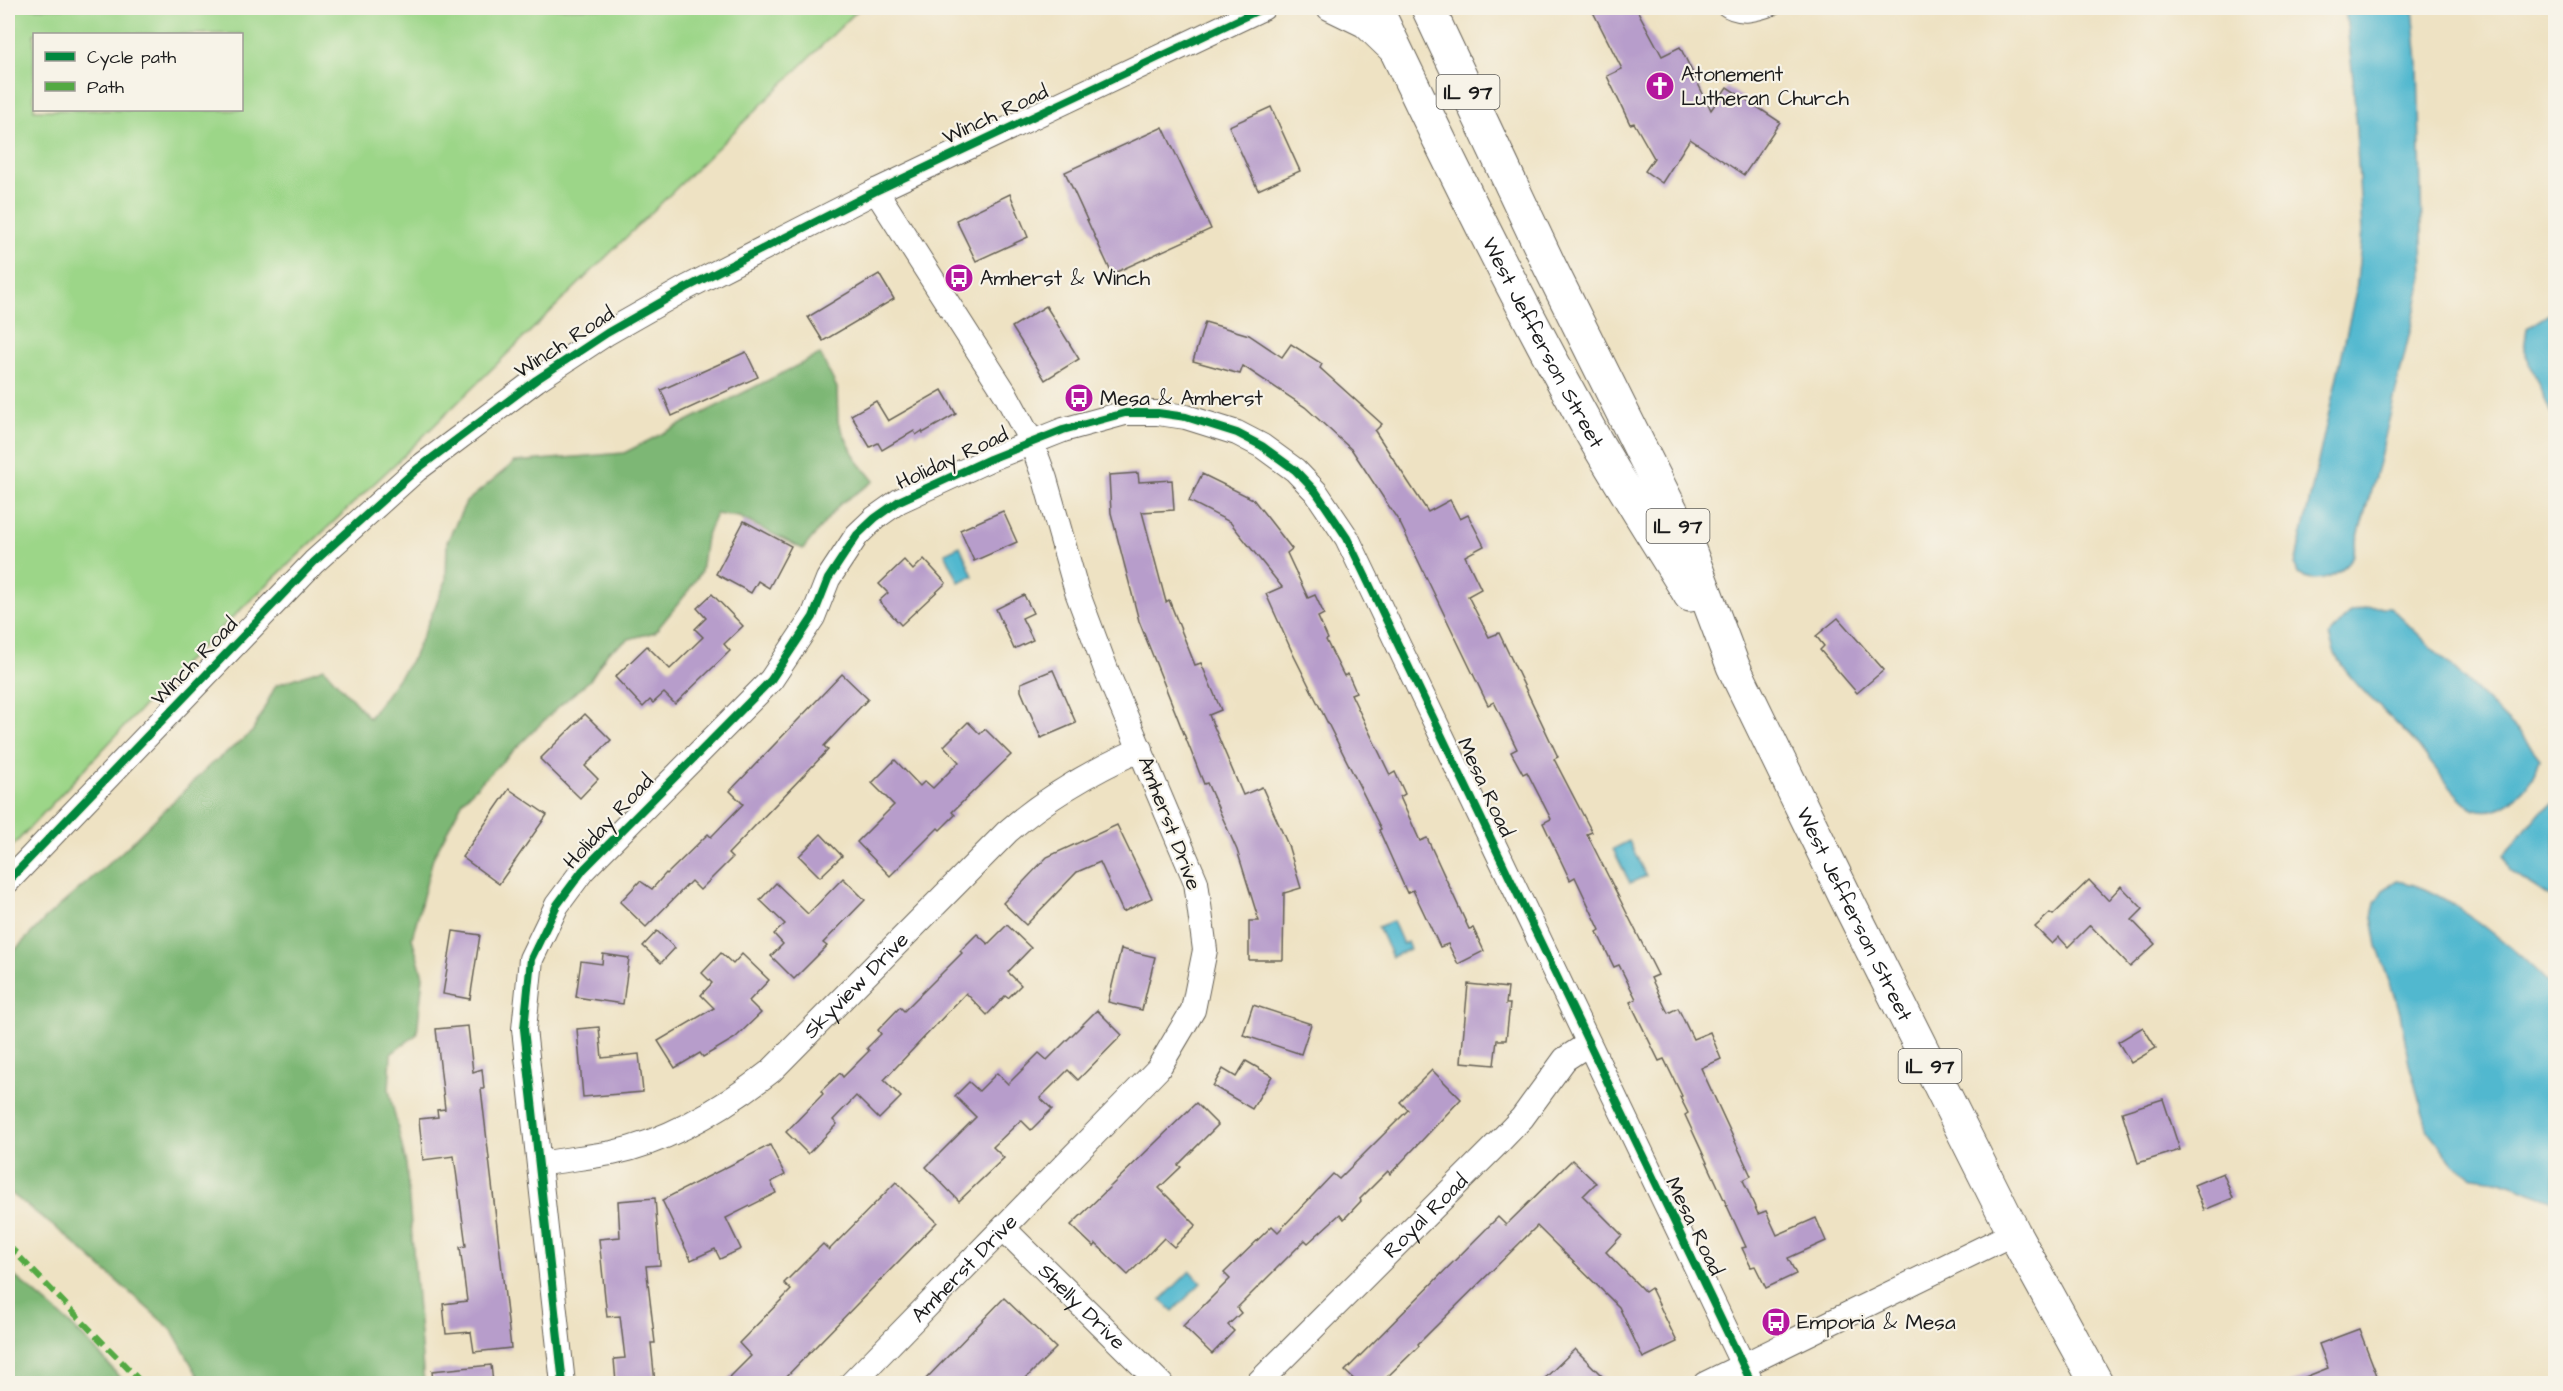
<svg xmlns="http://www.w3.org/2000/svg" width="2563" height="1391" font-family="'Architects Daughter',sans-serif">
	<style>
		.green { fill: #9cd688; stroke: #5c7952; stroke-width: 1.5; fill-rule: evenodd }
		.forest { fill: #7db774; stroke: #4c6a48; stroke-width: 1.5 }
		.water { fill: #51b8cf; stroke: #366a76; stroke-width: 1.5 }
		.building { fill: #b79dcb }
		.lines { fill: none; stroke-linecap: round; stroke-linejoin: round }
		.service-casing { stroke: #666156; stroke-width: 14 }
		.minor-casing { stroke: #666156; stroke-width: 26 }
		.primary-casing { stroke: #666156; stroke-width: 35 }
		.service { stroke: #fff; stroke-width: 12 }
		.minor { stroke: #fff; stroke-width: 24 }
		.primary { stroke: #fff; stroke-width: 33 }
		.quiet { stroke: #52a943; stroke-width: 6; stroke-dasharray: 12 6; stroke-linecap: butt }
		.cycleway-casing { stroke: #f7f3e8; stroke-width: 11 }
		.cycleway { stroke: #00873e; stroke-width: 8 }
		.labels { text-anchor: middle; stroke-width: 4.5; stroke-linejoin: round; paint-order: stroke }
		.shield { fill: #f7f3e8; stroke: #5e5c59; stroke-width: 1.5 }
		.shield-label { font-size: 20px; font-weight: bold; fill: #1c1c1c }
		.poi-label { font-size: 21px; fill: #1c1c1c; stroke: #f7f3e8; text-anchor: start }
		.street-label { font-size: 21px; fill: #1c1c1c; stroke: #f7f3e8 }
	</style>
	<rect width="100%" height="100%" fill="#f7f3e8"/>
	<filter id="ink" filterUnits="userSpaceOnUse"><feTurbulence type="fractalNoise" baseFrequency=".0167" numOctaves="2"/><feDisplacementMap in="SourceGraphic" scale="12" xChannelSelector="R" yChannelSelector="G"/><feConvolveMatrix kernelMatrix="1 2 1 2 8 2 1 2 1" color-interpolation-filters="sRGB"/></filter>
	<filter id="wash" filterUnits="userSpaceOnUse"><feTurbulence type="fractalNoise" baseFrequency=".008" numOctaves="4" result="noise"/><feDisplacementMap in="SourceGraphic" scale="24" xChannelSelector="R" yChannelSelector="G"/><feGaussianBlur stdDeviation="1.35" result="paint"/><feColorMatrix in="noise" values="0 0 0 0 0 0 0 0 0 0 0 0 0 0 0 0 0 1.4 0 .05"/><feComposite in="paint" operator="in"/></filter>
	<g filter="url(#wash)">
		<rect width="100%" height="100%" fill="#eee2c3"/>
		<path class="green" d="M8,8H860L397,462L181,666L8,851ZM34,34H242V110H34Z"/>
		<g class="forest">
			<polygon points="820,354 837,388 838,422 856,459 874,481 840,504 803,549 739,517 716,514 706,537 701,572 686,594 655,632 629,639 608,652 590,680 557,708 464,799 433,858 412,938 423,976 417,1034 391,1054 389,1090 406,1164 424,1383 202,1383 172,1330 66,1236 8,1191 8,957 46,918 124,850 209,766 252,732 276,685 324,668 369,718 413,658 446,581 447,542 466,502 515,462 624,453"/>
			<path d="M8,1271C50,1305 91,1340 124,1383H8Z"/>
		</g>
		<g class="water">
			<path d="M2345,8H2413L2418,63L2423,277L2379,462L2352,558C2339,576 2318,585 2298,574L2295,565L2356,291L2362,232L2353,79Z"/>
			<polygon points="2555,310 2555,423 2524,350 2527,328"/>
			<polygon points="960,546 973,576 959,582 945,553"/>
			<path d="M2368,607H2390L2520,733L2540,759C2533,785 2505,818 2475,809C2462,805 2440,774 2431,763C2405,725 2364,699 2339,661C2334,654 2332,644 2329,636L2350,612Z"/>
			<polygon points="2555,802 2555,900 2510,871 2504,855 2541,811"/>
			<polygon points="1629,841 1646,876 1630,883 1613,849"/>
			<path d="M2397,881C2444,886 2523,955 2555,990V1201L2498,1180L2473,1177L2454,1164L2428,1131L2409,1064L2400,1012L2377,946L2372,917L2375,902L2383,890Z"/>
			<polygon points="1393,921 1403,944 1407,942 1410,949 1392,957 1378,927"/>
			<polygon points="1190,1271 1201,1283 1173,1311 1161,1300"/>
		</g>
		<g id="blocks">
			<g class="building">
				<polygon points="1591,8 1636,8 1662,56 1680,47 1711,110 1727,87 1780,122 1744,175 1690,139 1662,183 1645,171 1654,158 1634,123 1630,124 1607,76 1622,69"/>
				<polygon points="1271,107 1300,171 1258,190 1229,126"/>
				<polygon points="1163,127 1211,229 1112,274 1065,172"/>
				<polygon points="1010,194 1028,237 976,261 956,220"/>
				<polygon points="879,274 894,299 823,341 808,317"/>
				<polygon points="1046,306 1079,359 1045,380 1012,327"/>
				<polygon points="1205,322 1249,335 1282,357 1291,344 1322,364 1320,368 1382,424 1375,431 1428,512 1450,500 1460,519 1468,515 1484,546 1465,556 1481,589 1468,596 1489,637 1499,633 1558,757 1554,759 1592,832 1587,834 1658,975 1651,978 1668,1013 1678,1008 1693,1039 1710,1032 1721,1059 1701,1068 1751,1176 1743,1180 1758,1214 1766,1211 1777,1235 1816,1218 1826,1241 1788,1258 1796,1274 1766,1288 1755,1266 1751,1267 1742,1248 1746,1247 1685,1115 1688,1113 1680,1097 1682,1096 1664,1059 1659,1061 1630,1002 1636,999 1619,965 1614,967 1597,932 1600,930 1575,877 1570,880 1543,823 1551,819 1527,772 1523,774 1511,752 1517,749 1494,702 1488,705 1400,523 1352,450 1305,407 1243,366 1240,374 1193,361"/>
				<polygon points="746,352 758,377 672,416 661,390"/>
				<polygon points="942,390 956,414 923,433 922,431 916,435 914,431 882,450 878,443 870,447 851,415 876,401 888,421"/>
				<polygon points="1138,473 1139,482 1172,480 1174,510 1142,512 1166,602 1169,600 1195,665 1201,663 1221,710 1209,715 1243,795 1262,787 1288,845 1301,888 1284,893 1283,960 1249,960 1249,921 1259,921 1237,850 1207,783 1204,784 1139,621 1111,513 1109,475"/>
				<polygon points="1202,474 1253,499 1292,549 1287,553 1308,598 1315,595 1324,614 1318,617 1328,639 1326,640 1344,676 1348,674 1356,692 1351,694 1390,775 1395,772 1405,794 1400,797 1420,841 1427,838 1469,929 1473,928 1484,951 1458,964 1448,944 1440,947 1413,890 1407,893 1379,830 1381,829 1293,654 1266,594 1282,587 1230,522 1189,501"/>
				<polygon points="1003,511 1017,542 974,561 960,530"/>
				<polygon points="744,521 791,546 769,588 758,581 751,593 716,574"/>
				<polygon points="924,559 946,583 901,625 879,601 888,593 879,584 904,560 913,570"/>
				<polygon points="712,594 743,626 724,644 730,651 675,704 664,693 653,703 650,700 643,707 615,677 647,646 670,669 703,637 695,629 706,618 697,608"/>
				<polygon points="1024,595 1033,613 1022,618 1033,640 1014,649 996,609"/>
				<polygon points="1838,618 1884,670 1857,693 1820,650 1824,646 1816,636"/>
				<polygon points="1053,670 1076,723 1041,738 1021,691 1021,683"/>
				<polygon points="842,674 868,699 824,746 828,750 728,854 732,858 700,890 691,881 646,927 620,902 640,881 652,889 666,873 667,874 708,834 711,837 743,804 730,791"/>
				<polygon points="585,714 611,740 585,766 598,779 580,798 540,759"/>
				<polygon points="968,722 980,734 985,729 1011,755 952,812 955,815 940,830 938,828 890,876 857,842 894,805 872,783 895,760 920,786 925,781 933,788 959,762 944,746"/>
				<polygon points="509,789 547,815 499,884 462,857"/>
				<polygon points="1117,825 1152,898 1123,912 1100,862 1077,872 1026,925 1003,903 1047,857"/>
				<polygon points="821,834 842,856 820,877 799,856"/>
				<polygon points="843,878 865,900 823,943 827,946 794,979 771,956 783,944 774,934 785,924 760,900 776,883 808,914"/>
				<polygon points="2089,880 2108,900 2121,886 2143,909 2132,920 2155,944 2130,967 2090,925 2068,947 2059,937 2052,944 2035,927 2050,913 2053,915"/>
				<polygon points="1007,925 1031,948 1008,972 1021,985 1008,998 1005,996 987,1015 966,993 884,1080 901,1097 879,1119 856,1096 833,1120 837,1124 808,1154 786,1132 823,1094 821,1091 840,1073 843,1077 869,1051 867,1048 881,1034 878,1030 900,1007 904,1011 962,953 960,951 977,934 988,944"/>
				<polygon points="453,931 480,935 470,999 443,994"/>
				<polygon points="657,931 675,948 661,963 643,946"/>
				<polygon points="1121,949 1155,957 1142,1010 1108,1002"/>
				<polygon points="721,953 733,964 742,954 769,980 749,1001 761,1013 735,1038 703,1057 700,1053 675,1068 658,1041 714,1008 701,995 712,983 702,973"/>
				<polygon points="603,954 629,958 623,1004 576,997 581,961 602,964"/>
				<polygon points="1468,984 1508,988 1506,1004 1510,1004 1506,1040 1497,1040 1494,1065 1461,1062"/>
				<polygon points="1253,1005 1311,1024 1301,1054 1243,1035"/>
				<polygon points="1097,1010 1122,1035 1078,1080 1068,1070 1040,1098 1052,1109 1031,1130 1021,1120 993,1147 1004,1158 959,1201 926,1167 976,1117 955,1096 969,1082 979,1091 997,1073 1008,1084 1039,1053 1047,1060"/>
				<polygon points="468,1026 473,1072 482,1069 484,1089 481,1089 511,1348 474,1352 471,1332 446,1334 443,1304 467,1301 460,1247 466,1246 454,1156 423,1160 419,1119 438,1117 437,1110 445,1109 436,1029"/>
				<polygon points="599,1027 602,1058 639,1054 643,1092 583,1097 577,1029"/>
				<polygon points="2143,1027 2156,1048 2131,1063 2118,1042"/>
				<polygon points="1246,1061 1272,1076 1252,1109 1213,1086 1223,1069 1236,1077"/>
				<polygon points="1432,1070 1461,1099 1390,1174 1388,1171 1360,1199 1361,1201 1344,1219 1340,1214 1308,1243 1305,1240 1237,1308 1241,1313 1228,1325 1234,1331 1212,1354 1183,1326 1230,1279 1224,1273 1272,1226 1278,1232 1333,1174 1339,1179 1408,1110 1400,1102"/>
				<polygon points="2163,1099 2180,1150 2138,1163 2122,1112"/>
				<polygon points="1196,1103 1218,1125 1178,1165 1181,1167 1159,1188 1196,1225 1174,1247 1164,1238 1128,1275 1096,1244 1094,1247 1071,1225"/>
				<polygon points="770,1145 785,1175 771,1182 776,1193 726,1218 741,1249 720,1259 715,1249 691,1260 662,1200"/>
				<polygon points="1572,1160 1596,1183 1583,1196 1622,1235 1606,1252 1645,1292 1651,1288 1677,1342 1643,1358 1619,1307 1537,1226 1418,1344 1419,1346 1381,1383 1358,1383 1345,1371 1498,1217 1506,1225"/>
				<polygon points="2223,1173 2233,1198 2204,1210 2194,1185"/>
				<polygon points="896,1182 937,1222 780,1383 724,1383 751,1356 739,1343 791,1290 784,1283 823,1244 829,1250"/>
				<polygon points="655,1198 660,1265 646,1266 655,1343 651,1343 655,1383 616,1383 614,1359 625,1358 620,1316 607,1317 599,1239 620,1237 618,1201"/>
				<polygon points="1004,1298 1056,1348 1021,1383 922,1383"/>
				<polygon points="2359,1329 2380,1383 2290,1383 2328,1368 2319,1344"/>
				<polygon points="1575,1349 1609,1383 1540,1383"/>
				<polygon points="491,1365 493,1383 433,1383 432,1371"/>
			</g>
		</g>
	</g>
	<g filter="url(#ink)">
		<use href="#blocks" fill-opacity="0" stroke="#666156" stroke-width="1.5"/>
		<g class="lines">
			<g class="service-casing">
				<path id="service" d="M1722,8C1739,21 1758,15 1776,8"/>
			</g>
			<g class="minor-casing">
				<g id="minor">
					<polyline points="1329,8 1364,25 1390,50"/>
					<polyline points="8,881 314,562 416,470 536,380 607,333 686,288 876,191 1263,8"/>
					<path id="s1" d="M539,1164C563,1160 588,1157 612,1153C670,1141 725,1107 771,1071L1007,832C1048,796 1092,771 1141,749"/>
					<path id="s2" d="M1004,1229L1161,1384"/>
					<polyline points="563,1384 524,1029 531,959 557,905 583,870 771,680 813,617 828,579 857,535 875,518 899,501 990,459 1063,430 1125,413 1158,413 1186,417 1237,433 1262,446 1295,470 1316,492 1347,538 1752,1384"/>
					<path id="s3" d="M851,1384L1158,1069L1193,1010L1205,950L1196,882L1107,672L1077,592L1045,479L1031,441L1005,393L876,191"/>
					<path id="s4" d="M1257,1384L1501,1140L1522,1118L1565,1059L1588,1044"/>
					<polyline points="1705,1384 2014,1233"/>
				</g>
			</g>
			<g class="primary-casing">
				<g id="primary">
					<path id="s5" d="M1376,8C1444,152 1515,297 1593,436C1624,490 1658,542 1690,595"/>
					<path id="s6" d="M1428,8L1550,267L1684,536L1733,666L1847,900L2014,1233L2097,1384"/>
				</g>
			</g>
			<use href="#service" class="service"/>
			<use href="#minor" class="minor"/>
			<use href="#primary" class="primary"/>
			<polyline class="quiet" points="8,1245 143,1384"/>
			<g class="cycleway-casing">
				<g id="cycleway">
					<polyline points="8,881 314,562 416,470 536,380 607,333 686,288 876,191 1263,8"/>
					<polyline points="563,1384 524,1029 531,959 557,905 583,870 771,680 813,617 828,579 857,535 875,518 899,501 990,459 1063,430 1125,413 1158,413 1186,417 1237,433 1262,446 1295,470 1316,492 1347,538 1752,1384"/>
				</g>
			</g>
			<use href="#cycleway" class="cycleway"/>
		</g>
	</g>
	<defs>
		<g id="church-disc" transform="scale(1.5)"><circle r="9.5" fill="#b5179e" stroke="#f7f3e8"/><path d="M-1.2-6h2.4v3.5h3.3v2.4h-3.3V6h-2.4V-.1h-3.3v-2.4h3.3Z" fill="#fff"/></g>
		<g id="bus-disc" transform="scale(1.5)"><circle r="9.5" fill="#b5179e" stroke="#f7f3e8"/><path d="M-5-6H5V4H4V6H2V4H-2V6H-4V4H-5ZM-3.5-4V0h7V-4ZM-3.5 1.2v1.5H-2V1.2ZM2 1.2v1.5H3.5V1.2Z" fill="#fff"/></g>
	</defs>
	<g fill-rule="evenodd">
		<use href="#church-disc" x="1660" y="86"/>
		<use href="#bus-disc" x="959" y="278"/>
		<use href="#bus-disc" x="1079" y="398"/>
		<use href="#bus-disc" x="1776" y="1322"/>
	</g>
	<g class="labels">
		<g class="shield">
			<rect x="1436.5" y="75" width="63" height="34" rx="4.5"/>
			<rect x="1646.5" y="509" width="63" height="34" rx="4.5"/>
			<rect x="1898.5" y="1049" width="63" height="34" rx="4.5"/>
		</g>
		<g class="shield-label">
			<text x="1468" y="99">IL 97</text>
			<text x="1678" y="533">IL 97</text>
			<text x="1930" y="1073">IL 97</text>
		</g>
		<g class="poi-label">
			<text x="1681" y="81">Atonement<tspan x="1681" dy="24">Lutheran Church</tspan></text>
			<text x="980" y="285">Amherst &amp; Winch</text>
			<text x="1100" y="405">Mesa &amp; Amherst</text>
			<text x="1797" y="1329">Emporia &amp; Mesa</text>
		</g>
		<g class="street-label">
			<text transform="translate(995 114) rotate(-25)" y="7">Winch Road</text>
			<text transform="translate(564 342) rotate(-33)" y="7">Winch Road</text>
			<text dy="7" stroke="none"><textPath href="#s5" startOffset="374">West Jefferson Street</textPath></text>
			<text transform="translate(952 458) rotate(-25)" y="7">Holiday Road</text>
			<text transform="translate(194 661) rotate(-46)" y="7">Winch Road</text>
			<text transform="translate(1486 787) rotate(65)" y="7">Mesa Road</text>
			<text transform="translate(608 821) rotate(-47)" y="7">Holiday Road</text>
			<text transform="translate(1170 823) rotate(69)" y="7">Amherst Drive</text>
			<text dy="7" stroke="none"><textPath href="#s6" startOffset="1002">West Jefferson Street</textPath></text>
			<text dy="7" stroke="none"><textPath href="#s1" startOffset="375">Skyview Drive</textPath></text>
			<text dy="7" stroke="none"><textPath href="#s4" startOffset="238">Royal Road</textPath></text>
			<text transform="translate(1695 1226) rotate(64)" y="7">Mesa Road</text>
			<text dy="7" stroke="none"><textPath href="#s3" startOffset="162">Amherst Drive</textPath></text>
			<text dy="7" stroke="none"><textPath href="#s2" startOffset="110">Shelly Drive</textPath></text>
		</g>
	</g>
	<rect width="2563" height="1391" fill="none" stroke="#f7f3e8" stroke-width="30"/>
	<rect x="33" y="33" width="210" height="78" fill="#f7f3e8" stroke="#9f9d96" stroke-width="1.5"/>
	<rect x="45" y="52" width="30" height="9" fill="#00873e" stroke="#9f9d96" stroke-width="1.5"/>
	<text x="87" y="63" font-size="18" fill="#1c1c1c">Cycle path</text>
	<rect x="45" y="82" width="30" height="9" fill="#52a943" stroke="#9f9d96" stroke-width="1.5"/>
	<text x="87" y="93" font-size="18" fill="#1c1c1c">Path</text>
</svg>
